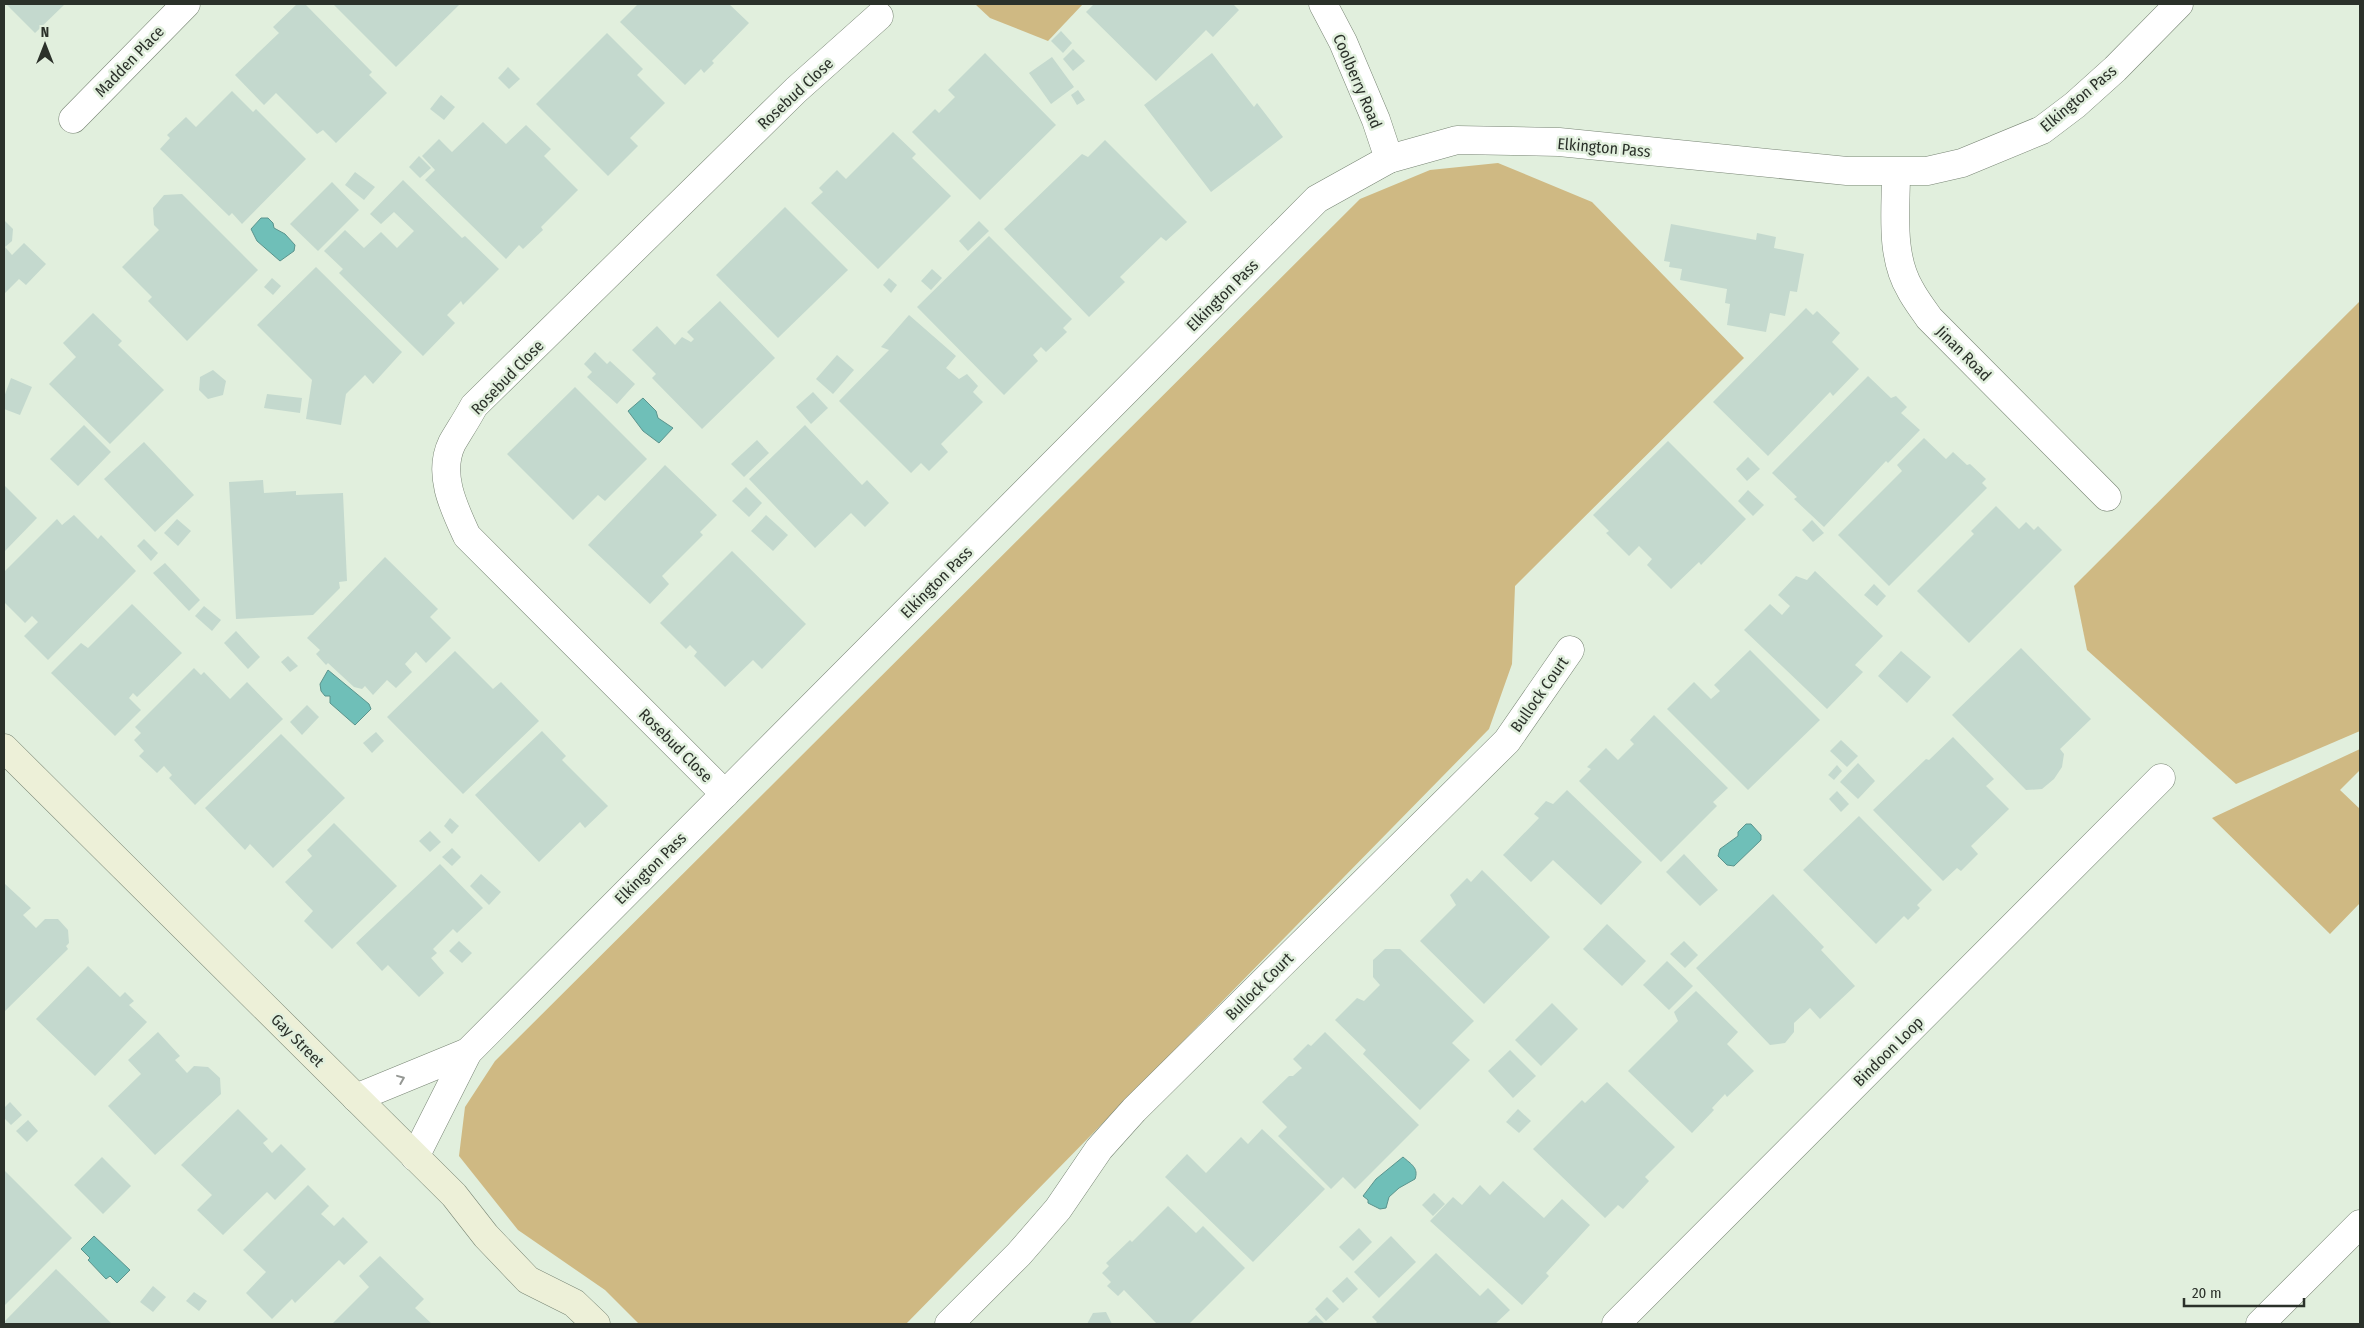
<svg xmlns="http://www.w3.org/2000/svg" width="2364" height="1328" font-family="'Fira Sans Condensed',sans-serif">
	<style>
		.green { fill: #cfb983 }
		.water { fill: #6fbfb8; stroke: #5b948d }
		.building { fill: #c4d9ce }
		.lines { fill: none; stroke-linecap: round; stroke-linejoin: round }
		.street-casing { stroke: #788574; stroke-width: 29 }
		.secondary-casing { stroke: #788574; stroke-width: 29 }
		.street { stroke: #fff; stroke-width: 28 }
		.secondary { stroke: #edf0d8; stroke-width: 28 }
		.oneway { stroke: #959894 }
		.labels { text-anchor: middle; stroke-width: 5; stroke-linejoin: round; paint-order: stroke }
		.street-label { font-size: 16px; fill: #2b312a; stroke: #e1efdd }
	</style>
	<rect width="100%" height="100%" fill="#e1efdd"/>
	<g class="green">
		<polygon points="975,4 1083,4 1048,41 990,18"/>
		<polygon points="1498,163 1592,202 1744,358 1515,586 1512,664 1489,729 906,1324 639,1324 605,1290 518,1230 459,1156 465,1107 495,1061 1360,199 1430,170"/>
		<polygon points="2360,301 2360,731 2236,784 2087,650 2074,586"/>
		<polygon points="2360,749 2360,770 2340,790 2360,809 2360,903 2330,934 2212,818"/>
	</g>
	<g class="water">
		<polygon points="261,218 268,218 273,223 274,228 285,234 295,245 294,251 280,261 257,241 251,229"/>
		<polygon points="643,398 656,411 658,418 673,428 659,443 643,431 628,411"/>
		<polygon points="328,670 369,704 371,709 355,725 330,703 330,696 325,696 321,691 320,684"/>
		<polygon points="1746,824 1751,824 1761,835 1761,840 1734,866 1727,865 1718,856 1720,849 1738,836 1738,832"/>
		<path d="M1403,1157C1411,1164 1419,1168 1415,1179L1399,1188L1389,1197L1386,1208L1380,1209L1368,1203V1200L1363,1196L1376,1179Z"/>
		<polygon points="94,1236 130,1270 117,1283 110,1276 106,1279 88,1260 90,1258 81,1249"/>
	</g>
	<g class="building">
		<polygon points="6,4 65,4 35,33"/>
		<polygon points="297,4 305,4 372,72 369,75 387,93 336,143 323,130 317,134 276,93 264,105 235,75 279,33 273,27"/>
		<polygon points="333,4 460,4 396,67"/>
		<polygon points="638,4 729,4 749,23 712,61 714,63 704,73 701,69 685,85 620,22"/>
		<polygon points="1094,4 1233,4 1239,10 1213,37 1206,30 1156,81 1086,12"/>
		<polygon points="1061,31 1072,43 1063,53 1051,41"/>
		<polygon points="607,33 643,69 637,75 665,103 630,138 638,146 608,176 536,104"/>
		<polygon points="1073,49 1085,61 1073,71 1063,59"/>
		<polygon points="985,53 1056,125 980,200 912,132 935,109 939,113 955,97 948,90"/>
		<polygon points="1212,53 1254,107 1257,103 1283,137 1211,192 1144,105"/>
		<polygon points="1052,57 1074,87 1051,104 1029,73"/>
		<polygon points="508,67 520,79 509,89 498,78"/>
		<polygon points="1078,90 1085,100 1077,105 1071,95"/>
		<polygon points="232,91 253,112 256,109 306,159 242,224 232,213 229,216 160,149 170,138 167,135 186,117 196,127"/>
		<polygon points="441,95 455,107 444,120 430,109"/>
		<polygon points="483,122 506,144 526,125 551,149 544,156 578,190 541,227 543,230 523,249 519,245 506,259 425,180 435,170 422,156 439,139 452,152"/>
		<polygon points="893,132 916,154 912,158 951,196 878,269 811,203 823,192 819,188 837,170 846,179"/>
		<polygon points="1105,140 1187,222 1166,241 1161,237 1120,277 1125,282 1089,317 1004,229 1082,154 1088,157"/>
		<polygon points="419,156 431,168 420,178 409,167"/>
		<polygon points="355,172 375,187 364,200 345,185"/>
		<polygon points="403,180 462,238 465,236 499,269 463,305 461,301 447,315 455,323 423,356 339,273 343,269 324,251 345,230 364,248 381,232 397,248 414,231 394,212 381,224 370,214"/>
		<polygon points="332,182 359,210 318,251 290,224"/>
		<polygon points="182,194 258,270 187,341 148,301 152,297 122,267 159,230 154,225 153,208 164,195"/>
		<polygon points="785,207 848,270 778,338 716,275"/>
		<polygon points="4,220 13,229 12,241 5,247 12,255 24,243 46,264 26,285 19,279 4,294"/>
		<polygon points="979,221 989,231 968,251 959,241"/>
		<polygon points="1671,224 1756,240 1757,233 1776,237 1774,248 1804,254 1797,292 1790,291 1785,316 1770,313 1766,332 1727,325 1730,304 1725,303 1727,289 1680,280 1682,269 1669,267 1670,262 1664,261"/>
		<polygon points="989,236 1072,319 1063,328 1067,332 1046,352 1041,347 1033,355 1038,361 1004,395 917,307"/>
		<polygon points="316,267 402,352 373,384 365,375 346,394 341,425 306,419 312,380 257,325"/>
		<polygon points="932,269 942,278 931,290 921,281"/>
		<polygon points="272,278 281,286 273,295 264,287"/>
		<polygon points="889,278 897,285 891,293 883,285"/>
		<polygon points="720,301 775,358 702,429 652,378 656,374 632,350 657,326 675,345 682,337 691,342 694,339 687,332"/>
		<polygon points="1806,308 1813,315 1817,311 1840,333 1832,342 1859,369 1833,396 1830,392 1768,456 1713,402"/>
		<polygon points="93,313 122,341 118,345 164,390 110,444 49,384 76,357 63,343"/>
		<polygon points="909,315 956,356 946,368 959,379 967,374 978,386 973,392 983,402 941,444 948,452 929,471 921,463 911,473 839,401 889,350 881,347"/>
		<polygon points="595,352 607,364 610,361 635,384 617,404 587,377 592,372 584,364"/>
		<polygon points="837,355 854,370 833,394 816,379"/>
		<polygon points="213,370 226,381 223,395 208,399 199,390 200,377"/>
		<polygon points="1868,376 1891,398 1896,396 1907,407 1901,413 1920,430 1888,463 1886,461 1824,527 1794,499 1797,497 1772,473"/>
		<polygon points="11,378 32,387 20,415 4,409 4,397"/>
		<polygon points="575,387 647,459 605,501 598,495 573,520 507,454"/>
		<polygon points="813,392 828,408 811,424 796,407"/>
		<polygon points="267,394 302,398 300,413 264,408"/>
		<polygon points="84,425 111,452 78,486 50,459"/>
		<polygon points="805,425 862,485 867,480 889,503 865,527 851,513 815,548 749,479"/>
		<polygon points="1924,438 1946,459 1953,452 1967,465 1970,464 1986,479 1982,483 1987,488 1889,586 1838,535 1902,471 1897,465"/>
		<polygon points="757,440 769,453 744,477 731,464"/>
		<polygon points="1668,441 1746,519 1701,565 1699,562 1671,589 1647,565 1652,559 1639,546 1629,556 1606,533 1609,531 1593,515"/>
		<polygon points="144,442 194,495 155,532 104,479"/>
		<polygon points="1748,457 1760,469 1747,481 1736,469"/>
		<polygon points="665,465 717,515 700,532 703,535 662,576 669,584 650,604 588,545"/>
		<polygon points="263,480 264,493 296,491 296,495 343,493 347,581 339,582 340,588 313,615 236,619 229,482"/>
		<polygon points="4,485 37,518 4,552"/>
		<polygon points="746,487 762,503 749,517 732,501"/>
		<polygon points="1748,490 1764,505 1753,516 1738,501"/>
		<polygon points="1996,506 2019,529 2026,522 2034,530 2038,526 2062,550 1969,643 1917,591 1974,534 1971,531"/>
		<polygon points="74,515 98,539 101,535 136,571 48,660 24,636 38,622 32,616 25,623 4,602 4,572 57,519 62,525"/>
		<polygon points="766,515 788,535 773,551 751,531"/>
		<polygon points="177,519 191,531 178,546 164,533"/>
		<polygon points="1812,520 1824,533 1813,542 1802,530"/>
		<polygon points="144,539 158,553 151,561 137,546"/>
		<polygon points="732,551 806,624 762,669 753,660 725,687 694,656 697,652 690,645 686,649 660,623"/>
		<polygon points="385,557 438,609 430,617 451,638 426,663 416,652 405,664 412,672 396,688 387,680 373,695 365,686 362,689 354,687 328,663 326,665 316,654 320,650 307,638"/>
		<polygon points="165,563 200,600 189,611 153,573"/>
		<polygon points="1815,571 1883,636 1855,665 1863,672 1827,709 1744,630 1770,604 1782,615 1790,606 1778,595 1796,576 1807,580"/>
		<polygon points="1874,584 1886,596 1877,606 1864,595"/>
		<polygon points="132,604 182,653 137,697 133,693 129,698 141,710 115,736 51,673 81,643 88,648"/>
		<polygon points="204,606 221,620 212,631 195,616"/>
		<polygon points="236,631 260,657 248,669 224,643"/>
		<polygon points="2021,648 2091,719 2060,749 2064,754 2062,767 2054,779 2042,789 2026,790 1952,715"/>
		<polygon points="1750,650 1820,720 1748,790 1667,709 1694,682 1711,699 1720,691 1714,685"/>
		<polygon points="455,651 493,689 501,682 539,721 463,794 387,717"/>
		<polygon points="1901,651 1931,677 1907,703 1878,676"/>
		<polygon points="288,656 298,666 290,672 281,662"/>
		<polygon points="194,668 201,675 204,672 230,699 247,682 283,719 195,805 169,778 172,775 164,766 157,773 139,756 144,751 134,740 141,733 135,727"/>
		<polygon points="307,705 319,717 302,735 290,722"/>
		<polygon points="1654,715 1728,788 1713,802 1717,806 1661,862 1579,781 1591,769 1587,767 1606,748 1618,760 1634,744 1630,740"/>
		<polygon points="542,731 566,756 562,760 608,806 585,828 580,822 539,862 475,795"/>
		<polygon points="376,732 384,741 372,753 363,743"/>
		<polygon points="281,734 345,798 273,868 250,844 245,850 205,808"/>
		<polygon points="1953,737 1994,779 1986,786 2009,809 1971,846 1978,854 1961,871 1957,868 1943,881 1873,810 1926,759 1929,760"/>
		<polygon points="1841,740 1858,756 1847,767 1830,751"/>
		<polygon points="1858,763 1875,781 1858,799 1840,782"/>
		<polygon points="1837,765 1842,771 1834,780 1828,775"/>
		<polygon points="1567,790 1642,862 1601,905 1553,860 1531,882 1503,855 1539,818 1534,814 1546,801 1553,804"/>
		<polygon points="1837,791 1849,804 1841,812 1829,799"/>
		<polygon points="1859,816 1932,890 1917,905 1920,908 1908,920 1904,916 1876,944 1803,870"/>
		<polygon points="450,818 459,826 452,834 444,826"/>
		<polygon points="334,823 397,886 332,949 304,921 313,911 285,882 312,856 307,850"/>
		<polygon points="430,831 441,842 430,852 419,841"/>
		<polygon points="452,848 461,857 452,866 442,857"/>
		<polygon points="1684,854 1718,890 1700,906 1666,872"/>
		<polygon points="440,864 483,908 457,933 453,929 433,949 437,953 431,958 444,973 419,997 388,965 382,971 356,943"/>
		<polygon points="1482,870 1550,937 1484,1004 1420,941 1456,905 1450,895 1467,878 1471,882"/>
		<polygon points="481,874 501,892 489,905 470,886"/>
		<polygon points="5,884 31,908 23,915 36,928 45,919 58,919 68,930 69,943 66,946 68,949 4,1012"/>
		<polygon points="1773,894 1824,947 1821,950 1855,986 1820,1019 1810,1008 1794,1023 1794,1032 1785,1043 1770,1045 1696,968"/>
		<polygon points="1607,924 1646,961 1622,986 1583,949"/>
		<polygon points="459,941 472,953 462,963 449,951"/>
		<polygon points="1684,941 1698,955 1685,968 1670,954"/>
		<polygon points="1385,949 1400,949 1474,1021 1452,1043 1470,1060 1420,1110 1363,1054 1366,1050 1335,1020 1357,998 1364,1001 1380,985 1373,977 1373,960"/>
		<polygon points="1667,961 1693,986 1669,1010 1643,985"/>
		<polygon points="88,966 120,997 125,992 134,1001 129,1005 147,1022 95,1076 36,1019"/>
		<polygon points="1696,991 1738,1032 1727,1044 1754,1071 1727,1097 1725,1094 1712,1108 1714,1110 1692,1133 1628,1071 1678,1021 1674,1012"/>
		<polygon points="1552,1003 1578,1029 1541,1066 1515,1040"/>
		<polygon points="158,1032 180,1056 175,1060 187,1073 194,1066 208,1067 220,1078 221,1094 155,1155 108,1106 141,1074 128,1060"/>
		<polygon points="1325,1032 1419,1125 1355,1189 1343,1177 1331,1189 1278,1136 1287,1127 1262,1102 1289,1076 1293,1076 1302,1068 1293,1059 1308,1044 1311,1046"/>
		<polygon points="1510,1050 1536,1076 1513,1098 1488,1071"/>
		<polygon points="1607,1082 1675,1147 1645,1177 1649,1181 1623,1209 1618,1205 1605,1218 1533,1149 1582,1100 1585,1103"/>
		<polygon points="10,1102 22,1115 11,1125 4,1118 4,1108"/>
		<polygon points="238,1109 268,1139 263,1143 272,1153 281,1144 306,1169 275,1200 267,1192 223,1235 197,1210 212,1195 181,1165"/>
		<polygon points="1518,1109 1531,1121 1519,1133 1506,1122"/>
		<polygon points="28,1120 38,1131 27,1142 16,1131"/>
		<polygon points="1262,1129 1325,1189 1253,1262 1165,1177 1187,1154 1206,1173 1241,1137 1248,1144"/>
		<polygon points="102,1157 131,1186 103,1214 74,1185"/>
		<polygon points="4,1170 72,1238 4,1306"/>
		<polygon points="1503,1181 1544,1218 1562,1199 1590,1225 1546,1273 1549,1276 1522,1305 1430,1221 1453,1197 1462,1205 1480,1185 1490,1195"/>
		<polygon points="308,1185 329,1206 321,1214 334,1226 343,1217 368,1242 344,1265 339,1260 295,1303 292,1299 272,1319 246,1293 266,1272 243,1250"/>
		<polygon points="1434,1193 1445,1204 1433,1216 1422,1205"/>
		<polygon points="1168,1206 1196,1233 1203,1226 1245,1268 1189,1324 1157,1324 1124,1290 1118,1296 1107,1286 1111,1282 1102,1273 1109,1266 1106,1263 1130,1240 1132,1242"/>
		<polygon points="1359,1228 1372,1242 1353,1261 1339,1247"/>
		<polygon points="1391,1236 1416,1262 1379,1298 1354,1272"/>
		<polygon points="1436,1253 1480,1296 1488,1288 1510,1310 1495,1324 1375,1324 1377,1322 1372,1317"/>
		<polygon points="380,1256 424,1299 415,1308 432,1324 332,1324 369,1287 359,1276"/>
		<polygon points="56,1269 112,1324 5,1324 5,1321"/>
		<polygon points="1347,1277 1358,1289 1343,1303 1332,1291"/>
		<polygon points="153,1286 166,1297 153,1312 140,1302"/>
		<polygon points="194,1292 207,1301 199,1311 186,1301"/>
		<polygon points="1327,1297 1339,1309 1326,1321 1315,1309"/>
		<polygon points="1106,1312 1112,1324 1087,1324 1093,1313"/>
		<polygon points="1316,1315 1325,1324 1306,1324"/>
	</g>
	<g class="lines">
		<g class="street-casing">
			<g id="street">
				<polyline points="1323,4 1343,42 1376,120 1389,159"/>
				<polyline points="73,119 186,4"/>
				<path d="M1896,172C1896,211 1890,255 1910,289C1915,299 1923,309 1929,318L2107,497"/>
				<path d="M725,794L467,536C454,508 437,474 452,443C459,431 467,419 474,406L796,90L879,16"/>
				<polyline points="356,1098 468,1052"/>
				<polyline points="415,1157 468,1052 1317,199 1389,159 1457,140 1559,142 1847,171 1927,171 1962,163 2042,130 2075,105 2115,69 2179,4"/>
				<polyline points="949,1324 1019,1254 1058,1209 1099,1149 1134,1110 1507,741 1570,650"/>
				<polyline points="1616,1324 2161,778"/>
				<polyline points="2260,1324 2360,1224"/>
			</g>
		</g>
		<g class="secondary-casing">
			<polyline id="secondary" points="4,748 454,1195 486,1236 528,1280 574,1303 596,1324"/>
		</g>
		<use href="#street" class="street"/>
		<use href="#secondary" class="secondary"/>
	</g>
	<defs><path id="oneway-chevron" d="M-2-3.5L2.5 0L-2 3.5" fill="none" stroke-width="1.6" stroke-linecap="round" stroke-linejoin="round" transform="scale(1.25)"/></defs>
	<use class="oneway" href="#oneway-chevron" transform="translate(401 1079) rotate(-22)"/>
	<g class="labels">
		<g class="street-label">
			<text transform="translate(129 61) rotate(-46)" y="6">Madden Place</text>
			<text transform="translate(1358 81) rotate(67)" y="6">Coolberry Road</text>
			<text transform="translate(795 93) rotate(-43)" y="6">Rosebud Close</text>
			<text transform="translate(2078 98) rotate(-40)" y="6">Elkington Pass</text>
			<text transform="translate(1604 147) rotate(5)" y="6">Elkington Pass</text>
			<text transform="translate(1222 295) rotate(-45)" y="6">Elkington Pass</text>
			<text transform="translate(1964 353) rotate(45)" y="6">Jinan Road</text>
			<text transform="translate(507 377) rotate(-46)" y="6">Rosebud Close</text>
			<text transform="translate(936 582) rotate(-45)" y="6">Elkington Pass</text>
			<text transform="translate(1539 694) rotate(-55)" y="6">Bullock Court</text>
			<text transform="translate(676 745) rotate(45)" y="6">Rosebud Close</text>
			<text transform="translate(650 868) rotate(-45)" y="6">Elkington Pass</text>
			<text transform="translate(1259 986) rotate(-45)" y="6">Bullock Court</text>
			<text transform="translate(298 1040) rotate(45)" y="6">Gay Street</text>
			<text transform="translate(1888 1051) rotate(-45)" y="6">Bindoon Loop</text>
		</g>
	</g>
	<rect width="2364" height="1328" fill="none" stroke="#2b312a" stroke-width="10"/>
	<g transform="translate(45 45)" stroke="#e1efdd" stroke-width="4" paint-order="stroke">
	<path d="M0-4L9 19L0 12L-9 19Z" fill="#2b312a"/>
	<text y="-8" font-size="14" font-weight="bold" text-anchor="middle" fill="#2b312a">N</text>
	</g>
	<path d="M2184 1298v8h120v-8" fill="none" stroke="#2b312a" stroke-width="2.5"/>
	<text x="2192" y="1298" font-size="15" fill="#2b312a" stroke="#e1efdd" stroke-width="4" paint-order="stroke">20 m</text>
</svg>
